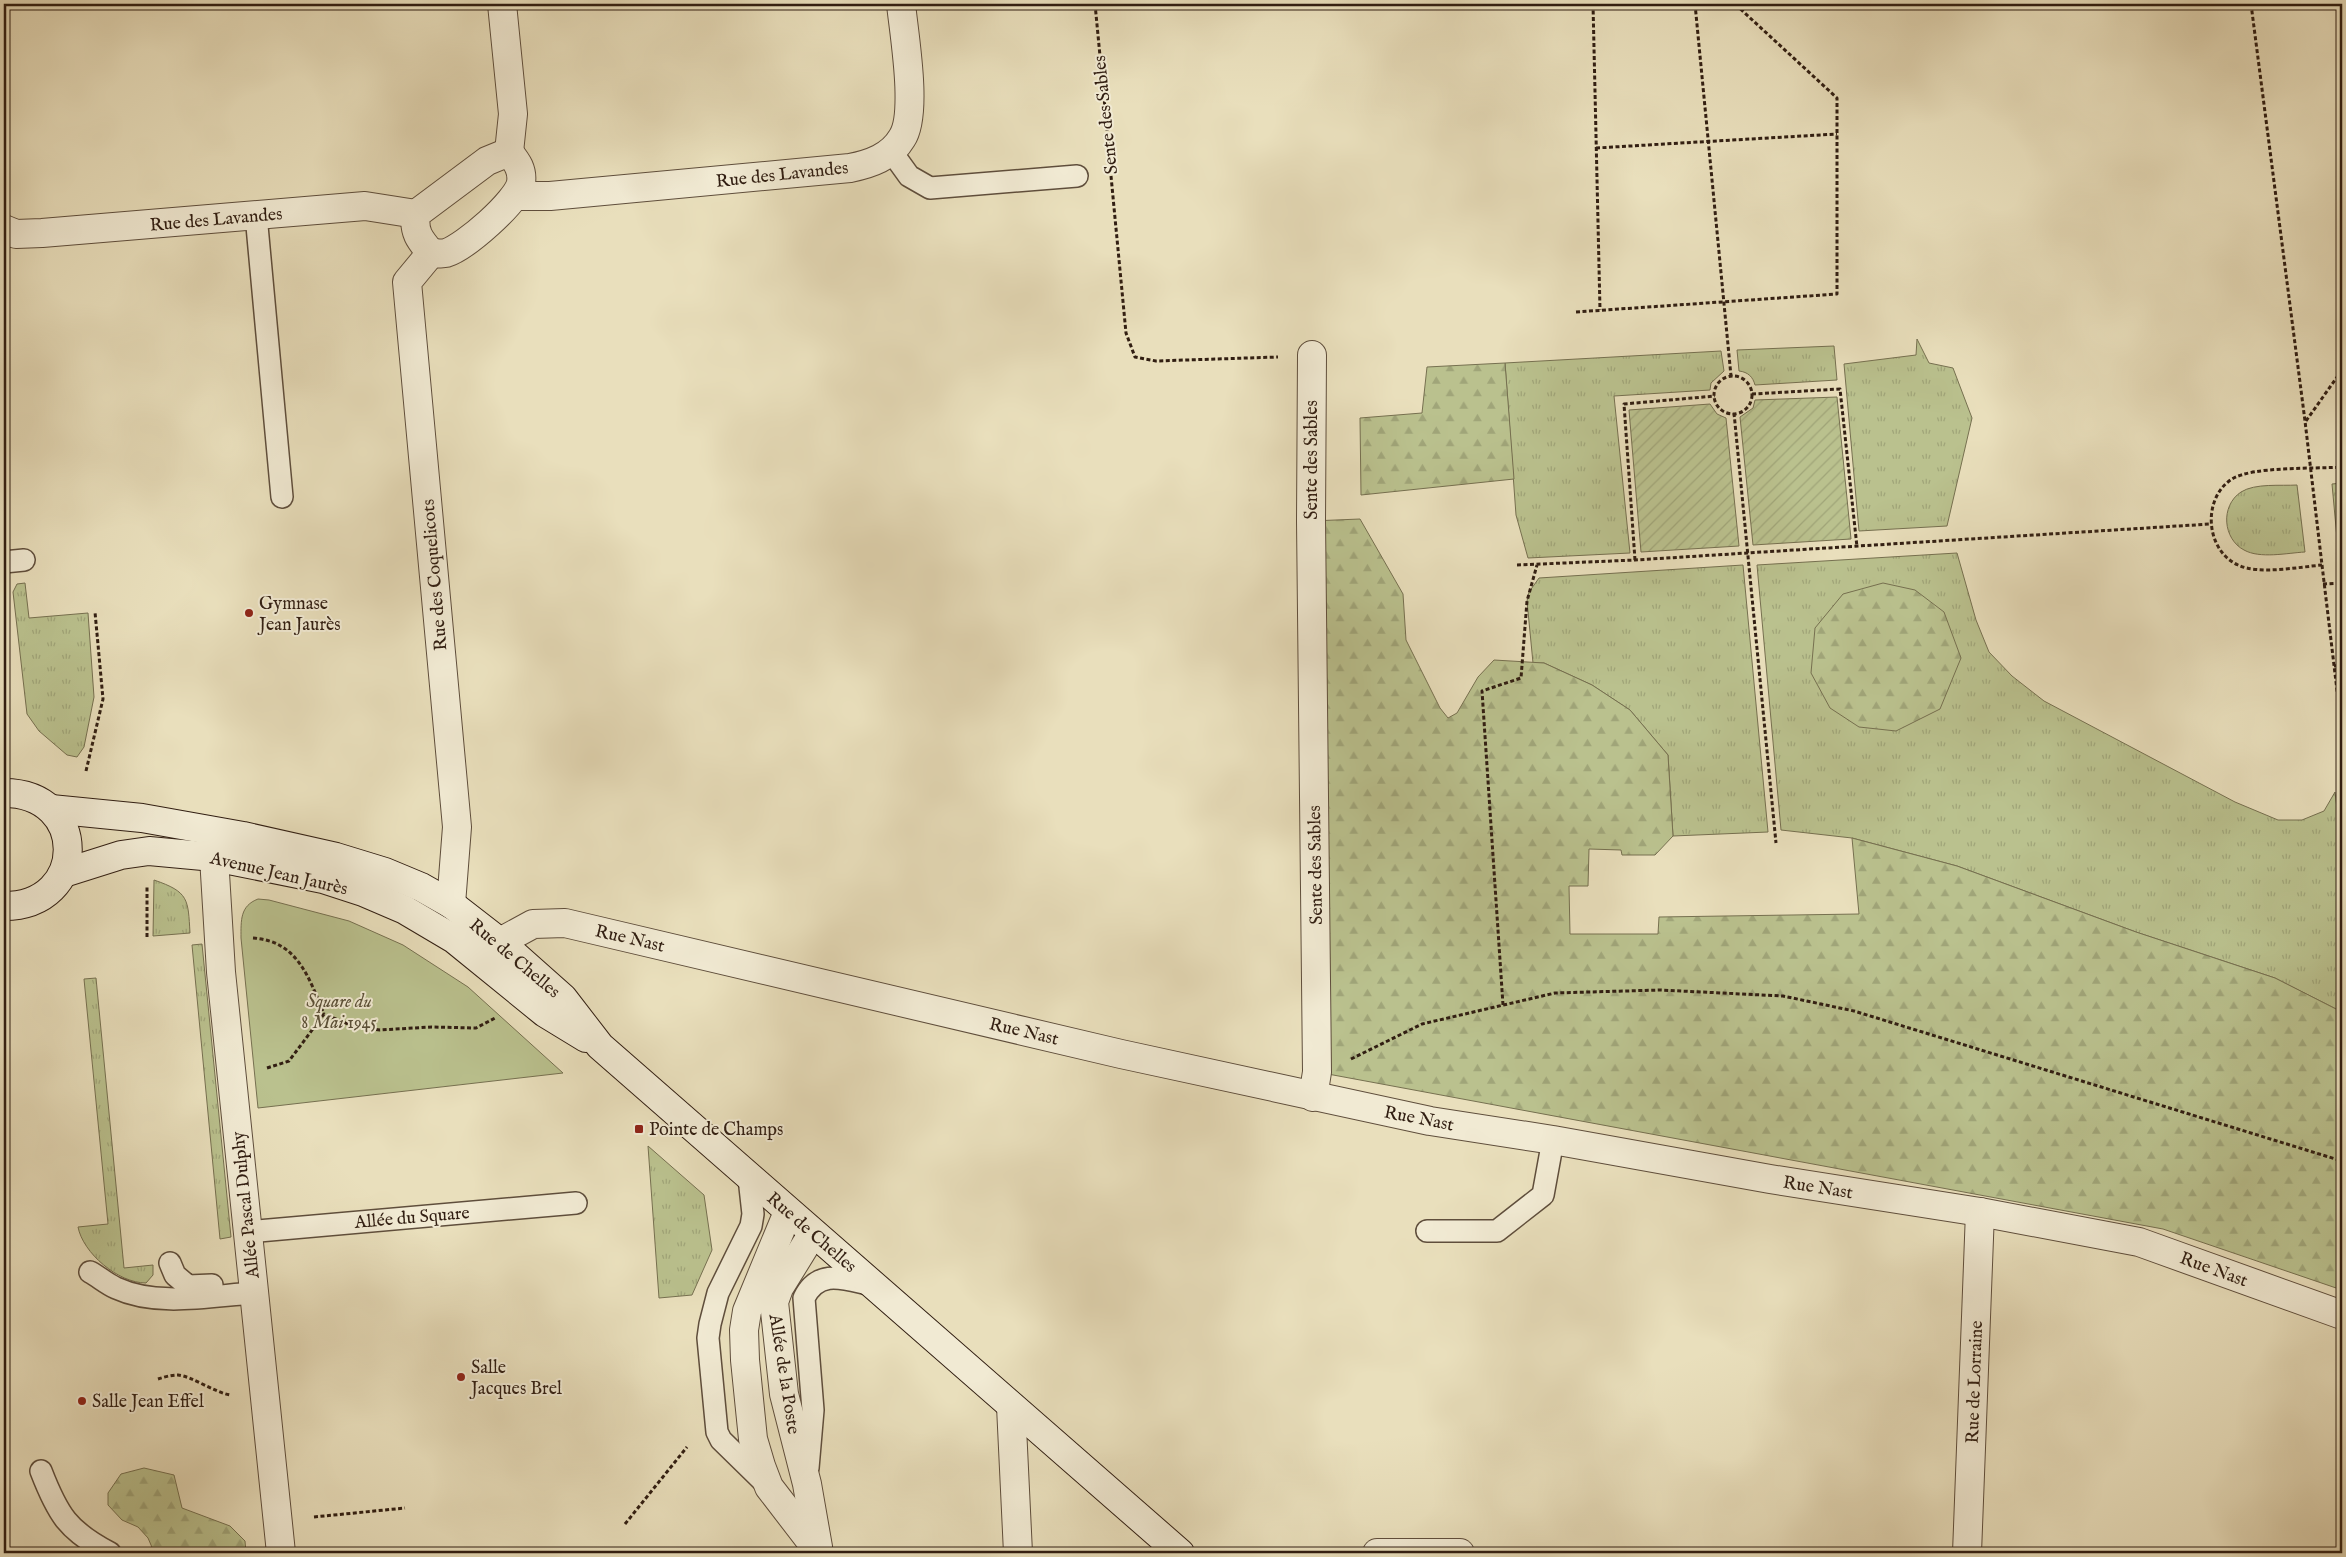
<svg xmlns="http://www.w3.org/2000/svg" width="2346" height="1557" font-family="'IM FELL English',serif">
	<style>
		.grass { fill: url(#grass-tufts); stroke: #767050 }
		.forest { fill: url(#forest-firs); stroke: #767050 }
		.park { fill: #bac18e; stroke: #767050 }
		.garden { fill: url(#garden-furrows); stroke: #767050 }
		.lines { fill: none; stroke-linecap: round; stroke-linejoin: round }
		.service-casing { stroke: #5f4e3c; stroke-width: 24 }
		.minor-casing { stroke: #5f4e3c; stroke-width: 30 }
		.secondary-casing { stroke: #311e12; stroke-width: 30 }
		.path { stroke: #311e12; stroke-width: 3; stroke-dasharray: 4 2.5; stroke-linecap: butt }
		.service { stroke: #f1ead3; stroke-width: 21 }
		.minor { stroke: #f1ead3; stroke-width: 28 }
		.secondary { stroke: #f1ead3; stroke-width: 28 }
		.poi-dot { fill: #8f2418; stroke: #f1ead3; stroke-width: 2 }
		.labels { text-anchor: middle; stroke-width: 4; stroke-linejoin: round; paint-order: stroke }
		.street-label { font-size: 18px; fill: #311e12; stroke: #f1ead3 }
		.poi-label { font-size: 18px; fill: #311e12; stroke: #f1ead3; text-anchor: start }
		.park-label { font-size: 18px; font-style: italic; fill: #5a4f37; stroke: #f1ead3 }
	</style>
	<defs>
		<pattern id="grass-tufts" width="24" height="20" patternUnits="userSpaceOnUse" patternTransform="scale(1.25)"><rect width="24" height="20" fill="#bac18e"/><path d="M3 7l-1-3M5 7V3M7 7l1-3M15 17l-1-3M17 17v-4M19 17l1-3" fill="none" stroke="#a0a579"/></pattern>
		<pattern id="forest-firs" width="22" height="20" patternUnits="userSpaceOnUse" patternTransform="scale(1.25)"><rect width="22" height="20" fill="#bac18e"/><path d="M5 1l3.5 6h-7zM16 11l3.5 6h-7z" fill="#a0a579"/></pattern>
		<pattern id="garden-furrows" width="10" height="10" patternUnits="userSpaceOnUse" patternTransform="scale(1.25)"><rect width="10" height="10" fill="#bac18e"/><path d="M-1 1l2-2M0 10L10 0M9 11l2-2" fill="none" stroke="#a0a579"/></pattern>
	</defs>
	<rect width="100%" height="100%" fill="#e9dfbc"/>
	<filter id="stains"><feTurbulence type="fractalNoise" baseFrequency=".004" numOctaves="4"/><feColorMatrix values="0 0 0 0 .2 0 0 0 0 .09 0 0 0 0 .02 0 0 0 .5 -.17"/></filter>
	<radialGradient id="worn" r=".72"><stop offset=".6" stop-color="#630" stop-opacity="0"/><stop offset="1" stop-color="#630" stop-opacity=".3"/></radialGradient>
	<g class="grass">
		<polygon points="1917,339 1929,363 1953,368 1972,418 1947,526 1859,531 1844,364 1916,355"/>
		<path d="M1834,346L1837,380L1755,385C1753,377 1748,372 1739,371L1737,350Z"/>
		<polygon points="1721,351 1724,371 1711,383 1710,390 1614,396 1630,553 1528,558 1516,515 1505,363"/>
		<polygon points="2342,483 2342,549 2338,549 2332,484"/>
		<path d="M2297,485L2305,552C2287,553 2260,559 2244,550C2223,539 2220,506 2241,492C2255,483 2281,486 2297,485Z"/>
		<polygon points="1957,553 1976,620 1989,652 2012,676 2044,701 2235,802 2278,820 2302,820 2324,811 2335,792 2342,849 2342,1014 2336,1009 2275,978 2136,932 1957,866 1852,838 1781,830 1757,565"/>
		<polygon points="1743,565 1768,832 1673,836 1668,755 1630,710 1592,685 1544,663 1533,663 1527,601 1529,592 1539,578"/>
		<polygon points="25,583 29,618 88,613 94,697 84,747 77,757 67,755 39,731 27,714 13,592 17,584"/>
		<path d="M154,880C189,892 188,899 190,933L153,936Z"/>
		<polygon points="202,944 231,1237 220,1239 192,945"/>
		<path d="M96,978L124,1268L153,1265V1275L146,1283C118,1283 83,1253 78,1227L108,1224L84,979Z"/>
		<polygon points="648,1146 704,1195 712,1250 692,1295 659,1298"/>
	</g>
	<g class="forest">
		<polygon points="1505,363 1514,479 1361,495 1360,418 1422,413 1427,367"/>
		<polygon points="1360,519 1403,594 1406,640 1440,708 1448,718 1457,713 1478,677 1494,660 1544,663 1592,685 1630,710 1668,755 1673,836 1655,855 1622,855 1621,850 1589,849 1588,886 1569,886 1570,934 1658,934 1659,917 1859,914 1852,838 1957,866 2136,932 2275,978 2336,1009 2342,1014 2342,1290 2163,1229 1317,1072 1311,521"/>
		<polygon points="1883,583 1915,590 1944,612 1961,658 1940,709 1896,731 1859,727 1830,708 1811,673 1815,628 1843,594"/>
		<polygon points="144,1468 174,1475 182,1508 230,1526 245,1541 246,1553 154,1552 148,1538 138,1527 122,1520 108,1505 108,1493 121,1474"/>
	</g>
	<path class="park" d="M258,899L269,900L349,921L403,945L468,987L563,1073L258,1108L241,938C241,920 240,906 258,899Z"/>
	<g class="garden">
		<polygon points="1837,397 1851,539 1753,545 1740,417 1753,408 1755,400"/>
		<polygon points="1710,404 1717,414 1726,418 1739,546 1641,552 1629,410"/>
	</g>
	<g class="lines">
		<g class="service-casing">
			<g id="service">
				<polyline points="891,151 909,176 930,188 1077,176"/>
				<polyline points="256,215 282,497"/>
				<polyline points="4,562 24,560"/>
				<polyline points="749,1178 753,1214 751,1226 718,1293 710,1324 708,1338 717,1432 721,1440 767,1485"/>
				<polyline points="1427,1231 1497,1231 1543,1195 1553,1140"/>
				<polyline points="247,1232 576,1203"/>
				<polyline points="170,1263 175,1275 188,1286 212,1285"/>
				<path d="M90,1272C99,1277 107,1284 116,1288C157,1307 210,1296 253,1293"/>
				<path d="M808,1468L813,1410L804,1298C819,1267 847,1280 873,1285"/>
				<path d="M41,1471C58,1515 68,1531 110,1553"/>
			</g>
		</g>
		<g class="minor-casing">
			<g id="minor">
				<polyline points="502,4 513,114 509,152"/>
				<path d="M516,196H550L850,168C870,164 891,157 902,138C918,114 904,34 901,4"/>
				<polyline points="4,229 16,234 42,233 365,206 416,214"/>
				<polyline points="431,253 407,282 457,827 451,904"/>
				<path d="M431,253C420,240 413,232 416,214L487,161L509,152"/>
				<path d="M431,253C436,253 442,254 446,253C465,247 517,202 521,183C523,170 517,162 509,152"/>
				<polyline points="1312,355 1311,521 1317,1072 1313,1097"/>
				<polyline points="214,857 221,972 281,1553"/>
				<polyline points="500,942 533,924 565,923 1121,1054 1430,1121 1553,1140 1770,1179 1980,1212 2139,1242 2342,1315"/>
				<polyline points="788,1212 747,1311 744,1330 745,1360 753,1439 761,1466 769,1487 819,1552"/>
				<polyline points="813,1233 779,1288 774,1302 784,1394 807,1484 818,1547"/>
				<polyline points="1011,1406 1018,1553"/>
				<polyline points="1377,1553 1460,1553"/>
				<polyline points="1967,1553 1980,1212"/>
			</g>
		</g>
		<g class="secondary-casing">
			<g id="secondary">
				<path d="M4,793C89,793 89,906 4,906"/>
				<polyline points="51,809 142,818 243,836 336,857 385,872 421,887 451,904 500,942 563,998 600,1046 1180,1553"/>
				<polyline points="64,873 121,855 149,851 214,857 323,879 363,892 405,910 454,939 545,1013 586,1038"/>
			</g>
		</g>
		<g class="path">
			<polyline points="1095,4 1111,170"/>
			<polyline points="1593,4 1600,310"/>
			<polyline points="1695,4 1731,376"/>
			<path d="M2251,4L2305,421L2322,565C2299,567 2258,575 2238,565C2205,550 2202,498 2232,479C2253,466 2316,469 2342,467"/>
			<polyline points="1596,148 1837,134"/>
			<polyline points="1111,176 1126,333 1135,357 1156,361 1278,357"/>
			<polyline points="1576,312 1837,294 1837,98 1735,4"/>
			<circle cx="1733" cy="395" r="19"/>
			<polyline points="1752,394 1840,389 1857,547"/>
			<polyline points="1734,413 1776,843"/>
			<polyline points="2306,421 2342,370"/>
			<polyline points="1635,560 1624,404 1715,396"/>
			<polyline points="1517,565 1635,560 2210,524"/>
			<polyline points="2322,565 2342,732"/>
			<polyline points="2323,584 2342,583"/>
			<polyline points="2334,666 2342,665"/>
			<polyline points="86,771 103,699 95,612"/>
			<polyline points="147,937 147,886"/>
			<path d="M253,938C298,941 309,978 324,1014"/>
			<polyline points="1503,1005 1482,691 1521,678 1527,601 1537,565"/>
			<polyline points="1351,1059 1422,1024 1555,993 1660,990 1783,996 1854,1011 2342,1161"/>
			<polyline points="267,1068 289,1061 324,1014 353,1026 380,1030 432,1027 476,1028 495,1018"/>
			<path d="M158,1379C164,1377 171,1375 178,1375C191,1376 214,1392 230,1395"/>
			<polyline points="314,1517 405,1508"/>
			<polyline points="625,1524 687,1447"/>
		</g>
		<use href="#service" class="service"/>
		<use href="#minor" class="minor"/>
		<use href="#secondary" class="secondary"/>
	</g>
	<g class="poi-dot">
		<circle cx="249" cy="613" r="5"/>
		<rect x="634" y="1124" width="10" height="10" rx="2.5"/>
		<circle cx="461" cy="1377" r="5"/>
		<circle cx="82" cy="1401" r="5"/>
	</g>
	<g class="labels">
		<g class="street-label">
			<text transform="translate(1105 115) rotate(-96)" y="6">Sente des Sables</text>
			<text transform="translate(782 174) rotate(-6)" y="6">Rue des Lavandes</text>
			<text transform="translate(216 219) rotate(-5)" y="6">Rue des Lavandes</text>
			<text transform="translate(1311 460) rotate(-90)" y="6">Sente des Sables</text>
			<text transform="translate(434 575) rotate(-95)" y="6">Rue des Coquelicots</text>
			<text transform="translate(1315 865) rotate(-91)" y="6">Sente des Sables</text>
			<text transform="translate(279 873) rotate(13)" y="6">Avenue Jean Jaurès</text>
			<text transform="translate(630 938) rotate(13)" y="6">Rue Nast</text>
			<text transform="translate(515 958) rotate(40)" y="6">Rue de Chelles</text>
			<text transform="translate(1024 1031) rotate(13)" y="6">Rue Nast</text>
			<text transform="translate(1419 1118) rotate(11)" y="6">Rue Nast</text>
			<text transform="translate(1818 1187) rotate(9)" y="6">Rue Nast</text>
			<text transform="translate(245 1205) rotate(-96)" y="6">Allée Pascal Dulphy</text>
			<text transform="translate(412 1217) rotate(-5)" y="6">Allée du Square</text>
			<text transform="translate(812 1232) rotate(41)" y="6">Rue de Chelles</text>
			<text transform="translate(2214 1269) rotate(20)" y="6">Rue Nast</text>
			<text transform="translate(785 1374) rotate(81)" y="6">Allée de la Poste</text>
			<text transform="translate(1974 1382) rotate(-88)" y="6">Rue de Lorraine</text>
		</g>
		<g class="poi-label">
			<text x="259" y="609">Gymnase<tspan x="259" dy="21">Jean Jaurès</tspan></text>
			<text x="649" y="1135">Pointe de Champs</text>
			<text x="471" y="1373">Salle<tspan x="471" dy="21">Jacques Brel</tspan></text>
			<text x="92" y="1407">Salle Jean Effel</text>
		</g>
		<g class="park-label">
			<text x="339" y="1007">Square du<tspan x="339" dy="21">8 Mai 1945</tspan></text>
		</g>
	</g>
	<rect width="2346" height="1557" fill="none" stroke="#e9dfbc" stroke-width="20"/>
	<rect x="5" y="5" width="2336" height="1547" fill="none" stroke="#311e12" stroke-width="2.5"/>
	<rect x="10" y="10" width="2326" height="1537" fill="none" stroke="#311e12"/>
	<rect width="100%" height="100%" filter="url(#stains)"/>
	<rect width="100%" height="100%" fill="url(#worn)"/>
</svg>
